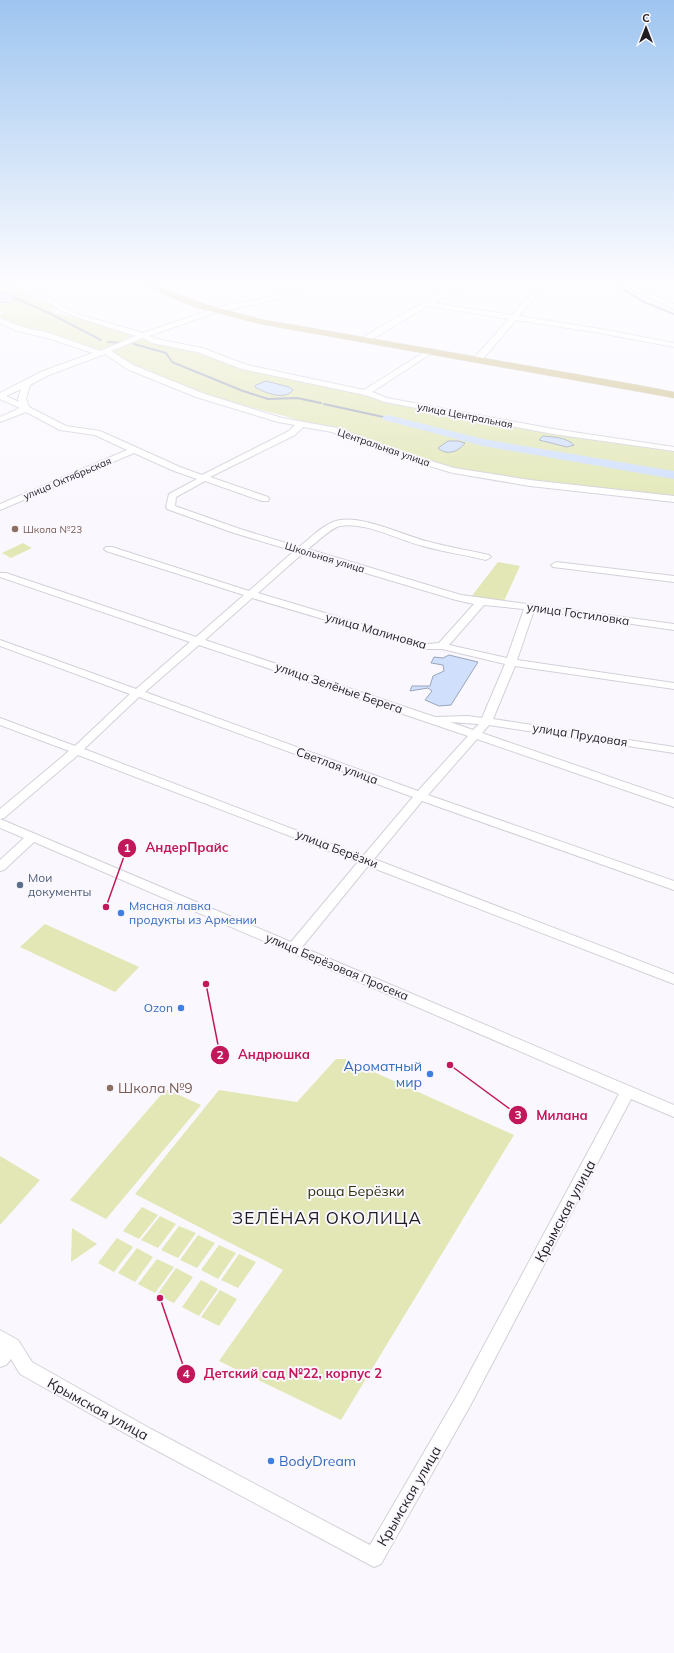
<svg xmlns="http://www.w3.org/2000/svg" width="674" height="1653" font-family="Mulish,sans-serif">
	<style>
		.green { fill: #e2e7b5; fill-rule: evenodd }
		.water { fill: #cfdffc; stroke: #9aa5ba }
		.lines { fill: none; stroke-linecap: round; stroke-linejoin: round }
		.stream { stroke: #9aa5ba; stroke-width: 2 }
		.river { fill: #cfdffc; fill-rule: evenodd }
		.minor-casing { stroke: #d3d0d9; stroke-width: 2 }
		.major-casing { stroke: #d7d6d7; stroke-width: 1 }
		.minor { fill: #fff; fill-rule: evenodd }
		.major { fill: #ccbe88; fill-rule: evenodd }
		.education-dot { fill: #8d6e63; stroke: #faf8fe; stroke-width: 1.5 }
		.service-dot { fill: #5c6f8a; stroke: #faf8fe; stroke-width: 1.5 }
		.shop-dot { fill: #3f7fe0; stroke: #faf8fe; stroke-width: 1.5 }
		.labels { text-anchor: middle; stroke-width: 4; stroke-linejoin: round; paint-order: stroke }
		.far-street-label { font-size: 10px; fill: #1f1d21; stroke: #faf8fe }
		.far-education-label { font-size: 10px; fill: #785e54; stroke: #faf8fe; text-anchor: start }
		.street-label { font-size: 12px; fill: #1f1d21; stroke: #faf8fe }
		.service-label { font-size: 12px; fill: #4e5e75; stroke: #faf8fe; text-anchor: start }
		.shop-label { font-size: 12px; fill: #366cbe; stroke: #faf8fe; text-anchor: start }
		.near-shop-label { font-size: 14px; fill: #366cbe; stroke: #faf8fe; text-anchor: end }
		.near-education-label { font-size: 14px; fill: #785e54; stroke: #faf8fe; text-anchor: start }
		.near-park-label { font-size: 14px; fill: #2e300b; stroke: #faf8fe }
		.near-street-label { font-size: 14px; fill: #1f1d21; stroke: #faf8fe }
		.near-quarter-label { font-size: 17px; letter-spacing: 1px; fill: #1f1d21; stroke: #faf8fe }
		.leader { fill: none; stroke: #c2185b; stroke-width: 1.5 }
		.callout-dot { fill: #c2185b; stroke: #faf8fe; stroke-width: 1.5 }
		.mark-label { font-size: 12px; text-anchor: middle; font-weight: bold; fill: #fff }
		.callout-label { font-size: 13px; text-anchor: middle; font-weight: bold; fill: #c2185b; stroke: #faf8fe; stroke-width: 4; stroke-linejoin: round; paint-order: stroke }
	</style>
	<rect width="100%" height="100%" fill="#faf8fe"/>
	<g class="green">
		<polygon points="0,283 6,283 30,294 32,299 46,302 56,307 50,310 52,312 65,316 84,319 134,335 100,351 21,328 0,318 0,315 4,313 0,312 0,302 6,303 16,299 12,293 0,291"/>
		<path d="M140,337L182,347L205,355H208L296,380L423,409L461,417L674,450V495C619,492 566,486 512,478C492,475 469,473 449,468C395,453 343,432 288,417C229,401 166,387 114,353L113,350ZM266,381L292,388L276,395L268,392ZM543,436L563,439L574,445L567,447L539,440Z"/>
		<polygon points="23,543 32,548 11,558 2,553"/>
		<polygon points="498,562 520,566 504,601 471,597"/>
		<polygon points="45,924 139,967 115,992 20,947"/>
		<polygon points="336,1059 345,1059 514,1135 341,1420 219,1361 283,1270 135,1194 219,1090 297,1102"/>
		<polygon points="166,1089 201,1105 106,1219 70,1200"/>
		<polygon points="0,1156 40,1180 0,1225"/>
		<polygon points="142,1207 158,1215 139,1239 123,1231"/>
		<polygon points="160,1216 176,1224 158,1248 141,1240"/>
		<polygon points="179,1226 196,1233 178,1258 161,1250"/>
		<polygon points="72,1228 97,1244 71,1262"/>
		<polygon points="198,1235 215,1243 197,1268 180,1260"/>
		<polygon points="117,1238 133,1247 114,1272 98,1263"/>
		<polygon points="219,1245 236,1253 218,1279 201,1270"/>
		<polygon points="137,1248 153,1257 135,1282 118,1273"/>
		<polygon points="239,1254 256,1262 238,1288 221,1280"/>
		<polygon points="157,1259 174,1267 155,1293 138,1284"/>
		<polygon points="176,1268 193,1277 174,1303 157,1295"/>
		<polygon points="201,1280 218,1289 199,1316 182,1307"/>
		<polygon points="220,1290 237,1299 219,1326 201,1317"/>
	</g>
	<g class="water">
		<polygon points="0,291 12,293 16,299 11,301 10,303 0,302"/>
		<path d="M266,381L289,387L293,390C285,401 265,393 255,387L256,385Z"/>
		<path d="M543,436C553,437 566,437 574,445L567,447L539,440Z"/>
		<path d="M448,441H458L465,443C458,452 447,456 438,448Z"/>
		<polygon points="449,655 478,662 451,705 439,706 425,700 432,691 428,688 410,691 412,686 430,686 433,676 444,671 443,665 431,663 434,657 443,658"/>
	</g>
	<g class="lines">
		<g class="stream">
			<polyline points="617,286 644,302 674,314"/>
			<polyline points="13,297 49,313 101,340"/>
			<polyline points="108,342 123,343"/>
			<polyline points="134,344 166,353 172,362 243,391 268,399 297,398 321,403"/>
			<polyline points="324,404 388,418"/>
		</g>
		<polygon class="river" points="388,415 483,439 674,471 674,479 483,446 384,420 382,418 384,416"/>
		<g class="minor-casing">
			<g id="minor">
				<path d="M8,283H16L53,299L61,306L77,314L143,333L213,309L236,303L260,300L310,283H318L317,284L263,303L217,312L149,336L157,339L202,348L247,365L364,390L429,349H432V353L372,392L387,398L553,429L674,447V451L553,434L385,402L365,395L242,369L197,352L152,343L143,338L111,351L133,365L202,393L282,418L337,428L395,450L454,468L530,480L674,496V502L530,486L453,473L389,454L332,432L303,427L295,435L210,477L268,497L269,499L268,501H262L205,481L176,497L175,506L240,529L299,547C312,537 324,523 340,520C364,516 403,535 426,541C447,547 468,550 489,555L491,557L486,560C465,555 444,552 423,546C399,540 364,521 340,526C331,528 316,543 308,549L461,595L674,624V630L534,610L517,660L674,683V689L515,666L493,719L674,747V753L489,725L482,733L674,799V807L477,739L428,795L674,881V890L422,801L374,859L674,974V984L368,866L302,947L674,1105V1117L631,1099L470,1406L381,1564L374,1567L139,1441L20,1374L11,1359L6,1365L0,1367V1330L18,1340L32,1362L151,1429L370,1545L458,1394L619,1094L34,842L4,870L0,871V860L24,838L0,828V819L291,942L358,862L78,755L4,818L0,819V809L69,751L0,725V718L75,746L130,694L0,646V640L136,689L190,642L0,577V573H6L196,637L244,595L106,551L104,549L106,547H112L249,591L294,551L234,533L167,509L166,507L169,494L197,479L174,471L134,453L0,510V504L127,450L95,435L60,430L26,412L0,422V417L20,408L0,399V393L43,371L93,353L44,337L17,331L0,323V318L22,327L49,333L100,351L136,336L73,316L57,308L49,301ZM105,354L127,369L196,397L278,422L295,425L289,431L202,475L180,467L100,431L66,426L29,407L26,399L30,385L49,375ZM21,389L18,399L19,402L6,396ZM302,554L456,600L474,604L439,643L428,644L258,593ZM252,598L424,649H442L505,664L482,718L468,716L435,717L205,640ZM484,605L524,609L507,658L449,645ZM199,645L468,736L418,791L145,692ZM139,697L413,797L363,856L84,749ZM450,722L479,724L473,730Z"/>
				<polygon points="618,283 626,283 674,304 674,309"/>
				<polygon points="459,286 461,287 461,289 452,292 434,303 512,315 535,290 537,289 540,291 519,316 600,329 674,343 674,347 600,333 516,320 481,361 475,361 475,357 509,319 428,306 367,342 361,342 360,340 376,329 442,292"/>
				<polygon points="556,562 674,576 674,582 553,567 551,565"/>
			</g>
		</g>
		<g class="major-casing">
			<polygon id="major" points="141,283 151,283 204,304 260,319 638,385 674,392 674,398 260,324 198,308 169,297"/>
		</g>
		<use href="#minor" class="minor"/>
		<use href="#major" class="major"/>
	</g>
	<linearGradient id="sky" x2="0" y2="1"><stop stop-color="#9ec5f0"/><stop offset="0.55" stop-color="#fdfcff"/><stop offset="1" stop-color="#fdfcff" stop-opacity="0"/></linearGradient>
	<rect width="674" height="514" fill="url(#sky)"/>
	<g class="education-dot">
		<circle cx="15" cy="529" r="4"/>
		<circle cx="110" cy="1088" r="4"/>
	</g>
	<circle class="service-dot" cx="20" cy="885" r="4"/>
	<g class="shop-dot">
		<circle cx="121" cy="913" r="4"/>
		<circle cx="181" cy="1008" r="4"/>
		<circle cx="430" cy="1074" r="4"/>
		<circle cx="271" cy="1461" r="4"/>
	</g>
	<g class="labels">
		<g class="far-street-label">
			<text transform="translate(465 415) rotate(11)" y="4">улица Центральная</text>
			<text transform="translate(384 447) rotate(19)" y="4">Центральная улица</text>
			<text transform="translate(67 478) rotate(-23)" y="4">улица Октябрьская</text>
			<text transform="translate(325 557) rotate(17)" y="4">Школьная улица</text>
		</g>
		<g class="far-education-label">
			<text x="23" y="533">Школа №23</text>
		</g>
		<g class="street-label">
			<text transform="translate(578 614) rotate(8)" y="4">улица Гостиловка</text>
			<text transform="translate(376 631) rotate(16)" y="4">улица Малиновка</text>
			<text transform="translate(339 688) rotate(19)" y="4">улица Зелёные Берега</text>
			<text transform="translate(580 735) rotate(9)" y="4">улица Прудовая</text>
			<text transform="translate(337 766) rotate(20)" y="4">Светлая улица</text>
			<text transform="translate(337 849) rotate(21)" y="4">улица Берёзки</text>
			<text transform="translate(337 967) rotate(23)" y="4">улица Берёзовая Просека</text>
		</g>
		<g class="service-label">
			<text x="28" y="882">Мои<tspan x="28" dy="14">документы</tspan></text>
		</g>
		<g class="shop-label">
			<text x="129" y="910">Мясная лавка<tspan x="129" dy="14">продукты из Армении</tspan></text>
			<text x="173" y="1012" text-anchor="end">Ozon</text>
		</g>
		<g class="near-shop-label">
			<text x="422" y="1071">Ароматный<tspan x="422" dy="16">мир</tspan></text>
			<text x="279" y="1466" text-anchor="start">BodyDream</text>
		</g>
		<g class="near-education-label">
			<text x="118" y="1093">Школа №9</text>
		</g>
		<g class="near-park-label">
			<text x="356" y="1196">роща Берёзки</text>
		</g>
		<g class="near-street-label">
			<text transform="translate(565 1211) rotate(-62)" y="5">Крымская улица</text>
			<text transform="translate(98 1409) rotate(29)" y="5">Крымская улица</text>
			<text transform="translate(409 1496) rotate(-60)" y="5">Крымская улица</text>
		</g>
		<g class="near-quarter-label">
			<text x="327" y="1224">ЗЕЛЁНАЯ ОКОЛИЦА</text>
		</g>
	</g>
	<path class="leader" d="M106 907L127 848M206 984L220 1055M450 1065L518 1115M160 1298L186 1374"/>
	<g class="callout-dot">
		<circle cx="106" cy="907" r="4"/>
		<circle cx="206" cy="984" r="4"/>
		<circle cx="450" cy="1065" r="4"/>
		<circle cx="160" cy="1298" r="4"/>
		<circle cx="127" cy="848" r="10"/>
		<circle cx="220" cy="1055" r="10"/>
		<circle cx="518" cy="1115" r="10"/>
		<circle cx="186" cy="1374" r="10"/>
	</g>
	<g class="mark-label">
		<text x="127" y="852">1</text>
		<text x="220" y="1059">2</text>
		<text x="518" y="1119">3</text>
		<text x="186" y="1378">4</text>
	</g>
	<g class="callout-label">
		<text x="187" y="852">АндерПрайс</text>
		<text x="274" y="1059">Андрюшка</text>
		<text x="562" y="1120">Милана</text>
		<text x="293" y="1378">Детский сад №22, корпус 2</text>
	</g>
	<g transform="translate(646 28)" stroke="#faf8fe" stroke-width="3" paint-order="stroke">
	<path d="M0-3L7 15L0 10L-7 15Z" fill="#1f1d21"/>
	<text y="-6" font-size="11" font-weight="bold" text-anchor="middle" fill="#1f1d21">С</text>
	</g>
</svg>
